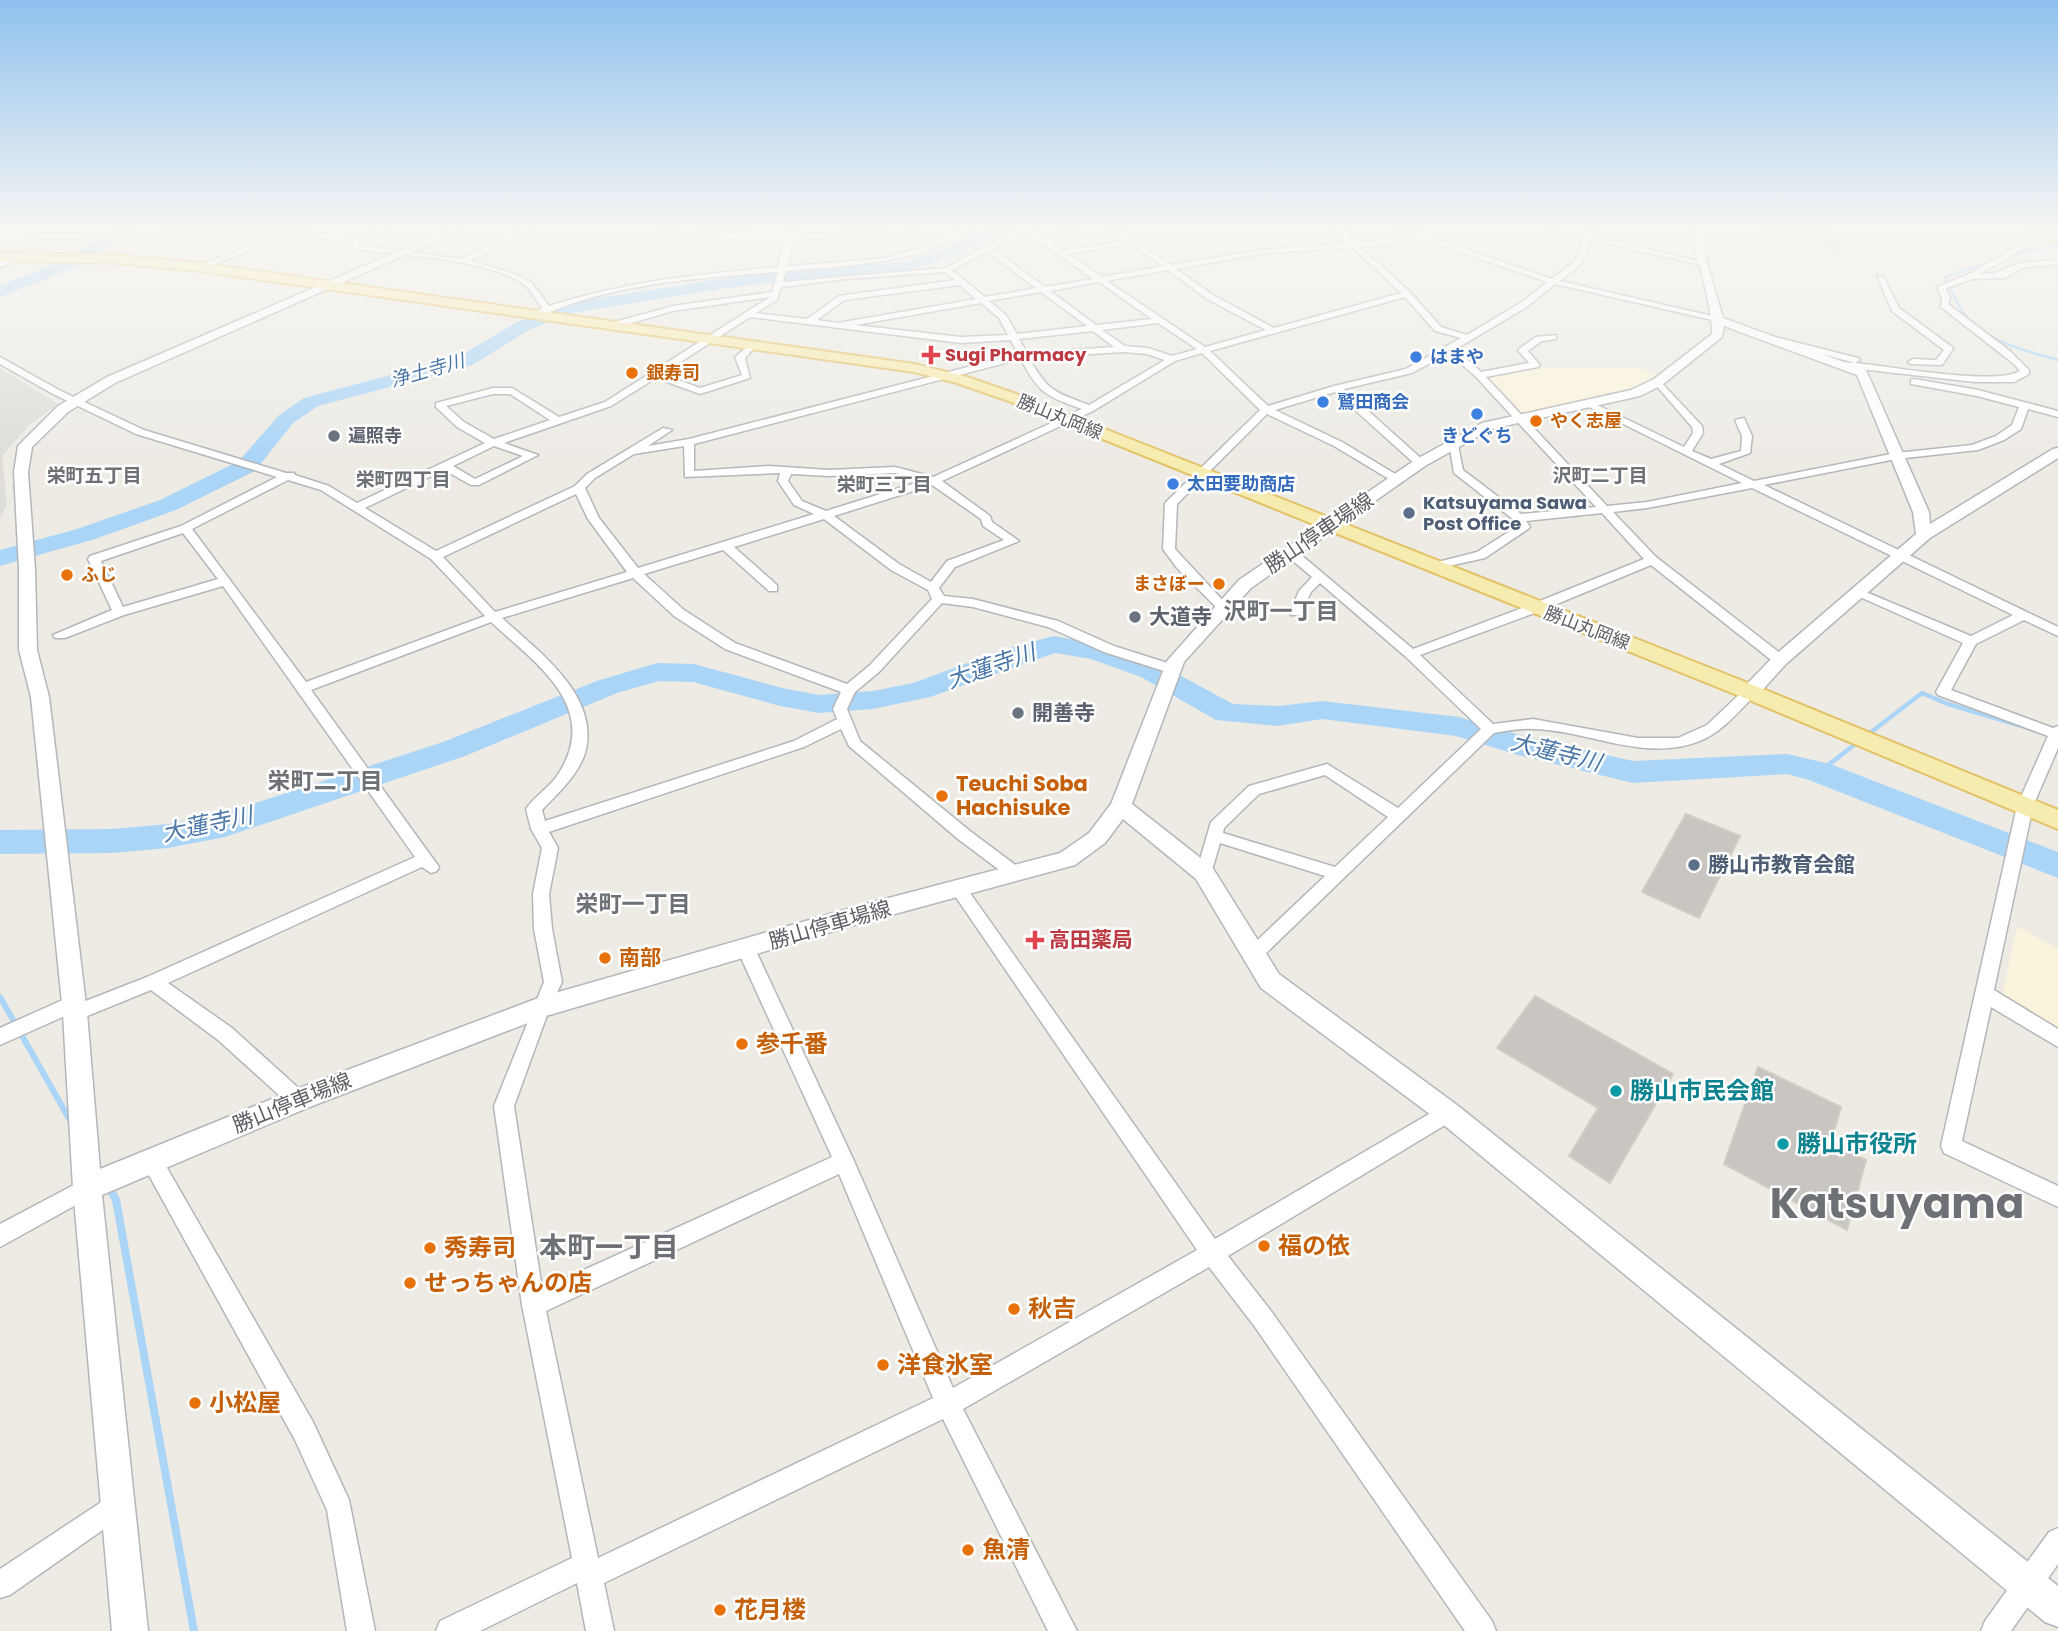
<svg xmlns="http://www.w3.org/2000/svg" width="2058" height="1631" font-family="Poppins,'Noto Sans JP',sans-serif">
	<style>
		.commercial { fill: #faf4dc }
		.industrial { fill: #dfddd9 }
		.green { fill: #c3e2c4 }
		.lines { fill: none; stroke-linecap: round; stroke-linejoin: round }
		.stream-far3 { stroke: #abd5f7; stroke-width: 2.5 }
		.stream-far2 { stroke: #abd5f7; stroke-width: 4.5 }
		.stream-far1 { stroke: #abd5f7; stroke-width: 6 }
		.stream { stroke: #abd5f7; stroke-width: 8 }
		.river { fill: #abd5f7; fill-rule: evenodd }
		.building { fill: #c9c6c1; stroke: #d1cdc3; stroke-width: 2 }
		.highway-tunnel { stroke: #c9c8c4; stroke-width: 15; stroke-dasharray: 15 7; stroke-linecap: butt }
		.street-casing { stroke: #b5b6ba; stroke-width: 3 }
		.secondary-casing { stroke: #b3b6ba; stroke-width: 3 }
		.primary-casing { stroke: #e3c267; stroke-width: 4 }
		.highway-casing { stroke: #dba016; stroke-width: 4 }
		.street { fill: #fff; fill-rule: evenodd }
		.secondary { fill: #fff; fill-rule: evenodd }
		.primary { fill: #f7ecb0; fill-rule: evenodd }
		.highway { fill: #f2dc96; fill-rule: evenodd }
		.health-dot { fill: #e0444e; stroke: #fff; stroke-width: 2.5 }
		.shop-dot { fill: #3f7fe0; stroke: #fff; stroke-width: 2.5 }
		.food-dot { fill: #e8710a; stroke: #fff; stroke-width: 2.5 }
		.worship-dot { fill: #6b7280; stroke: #fff; stroke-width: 2.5 }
		.service-dot { fill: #5c6f8a; stroke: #fff; stroke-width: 2.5 }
		.culture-dot { fill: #0f9aa8; stroke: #fff; stroke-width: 2.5 }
		.labels { text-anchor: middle; stroke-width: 5; stroke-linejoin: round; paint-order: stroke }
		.far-health-label { font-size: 18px; font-weight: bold; fill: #be3a42; stroke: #fff; text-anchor: start }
		.far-shop-label { font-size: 18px; font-weight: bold; fill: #366cbe; stroke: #fff; text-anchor: start }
		.far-food-label { font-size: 18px; font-weight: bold; fill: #c56008; stroke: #fff; text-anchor: start }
		.far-street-label { font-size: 18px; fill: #5c5f63; stroke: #fff }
		.far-worship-label { font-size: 18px; font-weight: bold; fill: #5b616d; stroke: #fff; text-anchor: start }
		.far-service-label { font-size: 18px; font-weight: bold; fill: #4e5e75; stroke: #fff; text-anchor: start }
		.far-water-label { font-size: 19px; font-style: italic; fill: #4a77a7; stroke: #fff }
		.far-neighbourhood-label { font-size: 19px; font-weight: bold; fill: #6d7175; stroke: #fff }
		.street-label { font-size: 21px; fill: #5c5f63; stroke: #fff }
		.worship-label { font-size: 21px; font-weight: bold; fill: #5b616d; stroke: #fff; text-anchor: start }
		.food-label { font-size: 21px; font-weight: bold; fill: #c56008; stroke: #fff; text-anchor: start }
		.service-label { font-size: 21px; font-weight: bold; fill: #4e5e75; stroke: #fff; text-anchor: start }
		.health-label { font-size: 21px; font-weight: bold; fill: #be3a42; stroke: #fff; text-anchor: start }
		.neighbourhood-label { font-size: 23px; font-weight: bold; fill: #6d7175; stroke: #fff }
		.water-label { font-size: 23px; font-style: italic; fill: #4a77a7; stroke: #fff }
		.near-food-label { font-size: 24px; font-weight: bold; fill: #c56008; stroke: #fff; text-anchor: start }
		.near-culture-label { font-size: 24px; font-weight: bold; fill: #0d838f; stroke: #fff; text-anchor: start }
		.near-neighbourhood-label { font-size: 28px; font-weight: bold; fill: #6d7175; stroke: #fff }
		.near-town-label { font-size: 42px; font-weight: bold; fill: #6d7175; stroke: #fff }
	</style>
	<rect width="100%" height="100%" fill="#edebe4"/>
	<g class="commercial">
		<polygon points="1538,368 1639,368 1659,375 1624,392 1517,414 1485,378"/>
		<polygon points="2017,927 2058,949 2058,1031 2002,996"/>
	</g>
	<polygon class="industrial" points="0,368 58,404 29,425 2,456 7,505 0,518"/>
	<path class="green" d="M1753,228H1833L1845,246L1839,255C1811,243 1781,241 1753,228Z"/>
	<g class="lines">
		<g class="stream-far3">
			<polyline points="1537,228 1610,245"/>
			<polyline points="2003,258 2030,250 2058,248"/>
			<path d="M1994,261L1945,277C1951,288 1955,301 1962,311C1983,341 2025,351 2058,360"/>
		</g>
		<g class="stream-far2">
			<polyline points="1866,736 1922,693 1948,704 2032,729"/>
			<polyline points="1819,772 1858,742"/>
		</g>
		<polyline class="stream-far1" points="0,997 71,1122"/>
		<polyline class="stream" points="108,1185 116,1200 194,1631"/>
		<g class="river">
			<polygon points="116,228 136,228 76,267 0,297 0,286 64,260"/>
			<polygon points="990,228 1011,228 946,259 900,273 843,275 733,287 571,313 529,330 472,365 318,406 293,423 255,471 176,510 95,539 0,566 0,550 77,529 160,500 239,461 279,415 304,398 458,357 517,322 561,304 733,277 843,265 899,263 934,253"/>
			<polygon points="1054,636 1107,646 1161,665 1233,704 1278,706 1322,701 1459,717 1523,736 1633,761 1787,754 1830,764 2058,852 2058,878 1809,780 1787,774 1633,783 1518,755 1456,736 1322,719 1278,726 1216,720 1141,677 1091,659 1055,653 930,697 873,709 819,713 780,706 693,682 659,681 617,693 465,756 225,837 168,848 112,853 0,854 0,830 112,829 168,824 222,814 443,742 597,681 657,663 694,664 782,688 819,695 873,691 913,683 1009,648"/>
		</g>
	</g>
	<g class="building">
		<polygon points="1686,814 1740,836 1699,918 1642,892"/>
		<polygon points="1535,996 1673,1074 1610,1183 1569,1156 1598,1108 1497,1048"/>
		<polygon points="1758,1067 1841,1107 1831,1142 1866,1160 1847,1230 1724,1164"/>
	</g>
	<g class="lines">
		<polyline class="highway-tunnel" points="2026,228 2055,237"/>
		<g class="street-casing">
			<g id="street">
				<path d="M381,228H391L360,241L359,245L461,259L526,228H536L470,261L515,274L531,282L549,306C658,271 773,269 886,258L919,248L964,228H974C918,264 851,266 786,271L783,282L945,268L1020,228H1029L1047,240L1073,228H1083L1052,243L1062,251L1125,241L1105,228H1114L1171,265L1260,250L1347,243L1332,228H1340L1355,242L1418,238L1394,228H1405L1552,279L1575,261L1584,237L1591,228H1598L1593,236L1706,263L1702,265L1591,240L1581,264L1560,281L1721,318V322L1555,284L1528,306L1456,349L1481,372L1529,363L1518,350L1520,348L1536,337L1556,335V339L1542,341L1528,351L1540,365L1538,367L1486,377L1607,506L1647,502L1742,483L1583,404L1591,402L1684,447L1693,433L1692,427L1655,384L1653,382L1658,379L1702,426L1703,433L1692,451L1711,459L1741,451L1742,436L1735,420L1744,418L1752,436L1750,453L1719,464L1754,481L1896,453L1972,445L1996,436L2012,425L2019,407L1977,396L1911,384V380L1914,379L1978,390L2058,411V417L2028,409L2021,429L2004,440L1978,450L1896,459L1764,485L2058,627V636L2024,620L1976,644L1951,690L2053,728L2058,726V748L2033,806L1994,990L2058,1029V1047L1991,1007L1962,1141L2058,1186V1207L1944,1153L1941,1146L2017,806L2048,736L1938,695L1936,692L1963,643L1851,593L1853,590H1861L1971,636L2013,615L1752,488L1647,508L1613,512L1656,557L1785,657L1787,660L1785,663H1775L1651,565L1540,611L1420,655L1493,724L1533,719L1638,738H1678L1707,725L1745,689H1755L1757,692L1755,695C1739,711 1723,731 1702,740C1646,764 1589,730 1532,729C1519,728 1507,731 1494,733L1259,960L1253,962L1247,960L1244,955L1247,950L1325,876L1220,843L1210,877H1198L1196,873L1211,822L1249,786L1327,764L1398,808L1481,729L1406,657L1320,583L1311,592L1301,615H1291L1290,612L1299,591L1312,577L1286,555V549H1294L1413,649L1530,605L1644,559L1602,513L1526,521L1530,527L1528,529L1485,558L1430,570V564L1477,552L1518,526L1514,520L1454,473L1449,443L1458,445L1463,470L1521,514L1596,507L1476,377L1449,353L1412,373L1344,389L1424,461V465H1416L1335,392L1275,410L1342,442L1402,478V482H1394L1334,446L1267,414L1177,504L1175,549L1229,607L1227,610H1219L1177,568L1163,549L1165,503L1260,410L1202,353L1175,361L1093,411L942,481L990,516L992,522L1019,541L955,567L939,588L944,596L973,599L1058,621L1114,646L1177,666L1179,669L1177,672H1167L1104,652L1048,627L973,607L942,603L879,672L855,692L847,709L860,741L970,831L1022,870L1024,874L1022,878H1010L958,839L849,746L841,729L804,747L549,832L558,848L549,894L552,929L562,982L550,1007L514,1106L542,1289L832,1157L737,949L740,944L746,942L752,944L755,949L854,1161L953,1388L1197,1250L951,890L953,886H965L1215,1239L1441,1107L1448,1104L1455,1107L1458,1113L1455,1119L1228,1256L1271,1311L1492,1621L1496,1631H1465L1255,1327L1209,1267L963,1409L1077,1631H1048L943,1419L604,1583L614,1631H586L577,1583L480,1631H436L440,1621L572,1558L522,1305L494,1106L544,982L534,929L533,894L542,848L531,829L526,809C535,795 551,787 559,773C601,706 535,663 491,622L311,690L439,867L437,871L431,873L422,867L168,983L232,1028L305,1094L308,1100L305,1106L298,1109L291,1106L218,1040L151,990L75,1021L67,1015L0,1045V1028L67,998L74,995L81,998L83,1002L147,977L415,857L223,586L124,615L65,638H55L53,635L112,610L88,559L90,556L181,526L277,477L136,434L53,394L0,364V357L59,390L144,430L286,473H294L295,475L329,486L357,503L485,443L457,427L436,407V403L493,388H512L559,417L605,402L770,297L673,311L614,328L611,327V323L673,306L772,292L778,272C714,277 648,281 587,299C569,304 553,311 536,317L532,314L542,308C537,301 532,292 526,286C492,259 399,255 355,249L351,247L353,242L289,235L0,240V236L289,231L356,238ZM1025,232L1093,279L1045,287L993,249ZM1429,241L1547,282L1522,302L1467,335L1441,327L1410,292L1360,247ZM1131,244L1163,266L1102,277L1068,254ZM1352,247L1401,293L1274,328L1213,295L1176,269L1260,254ZM987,252L1036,288L985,297L952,270ZM1168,270L1207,299L1266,330L1205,347L1107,281ZM945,272L955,280L839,296L807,319L756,313L777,300L781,287L845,279ZM1099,282L1152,319L1096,325L1050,291ZM960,285L976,299L838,323L817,320L844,300ZM1041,292L1087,326L1017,334L1006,315L989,301ZM1405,297L1435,331L1461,338L1406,369L1334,386L1268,406L1210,351ZM981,303L999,318L1008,335L961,337L855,325ZM750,317L961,343L1011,340L1018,354L689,439L648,446L672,430L663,428L587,474L575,486L436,551L365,508L444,470L471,485H479L538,455L504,443L611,406L656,378L700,394L750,378L745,358L756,346L752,343L735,357L742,375L700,388L662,374ZM1158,323L1197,349L1172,356L1148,348L1125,346L1102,330ZM1093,331L1114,347L1027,353L1019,339ZM1123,352L1147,354L1165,360L1089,405C1055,392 1048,392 1029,358ZM1021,359C1039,394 1046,396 1082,409L933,477L895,467L829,470L769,466L694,471V444ZM493,394H510L550,420L494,439L464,422L446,406ZM494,446L523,456L475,479L453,466ZM684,446L685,477L780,473L778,481L794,505L814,514L638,568L599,518L585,488L595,478L634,454ZM895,473L922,481L826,511L802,501L788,481L791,474L829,476ZM288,480L321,490L431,559L485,616L306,682L192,529ZM932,485L981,519L983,526L1004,540L947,561L931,582L899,564L834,516ZM576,494L588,519L627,572L495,612L443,557ZM824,519L891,570L928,590L932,599L869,666L847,684L735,643L684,610L644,574L723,550L769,591H777V585L734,547ZM183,533L218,579L123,607L101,561ZM633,578L674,616L725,649L841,692L833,709L837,719L794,741L545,821L542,810C558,793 581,773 586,749C598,694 538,651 502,618ZM1325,775L1388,817L1335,867L1223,833L1224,828L1259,794ZM839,1174L933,1398L598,1558L546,1311Z"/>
				<polygon points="787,228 795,228 793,236 926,228 869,237 789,240 785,238"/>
				<path d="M2058,232V236L2043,238L1980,274C2001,274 2001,269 2018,264C2031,261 2045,261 2058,260V264L2022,268L2005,278L1972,279L1946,288L1950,298L1948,304L2010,351L2029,370V374L2014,382H1975L1842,367L1839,366V362L1855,363L1775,341L1779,338L1858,358L1860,360L1855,363C1889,366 1995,386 2020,371L2014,364L1941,307L1942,298L1937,287L1969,274L2038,234Z"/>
				<polygon points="273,236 280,238 202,269 195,267"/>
				<polygon points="18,256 25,258 0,267 0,262"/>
				<polygon points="1877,276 1884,278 1899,308 1952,347 1953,349 1942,365 1910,364 1908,362 1913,359 1936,360 1944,350 1892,311"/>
				<polygon points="152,1151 159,1154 313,1422 349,1500 375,1631 347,1631 327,1510 295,1440 145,1168 142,1161 145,1154"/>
				<polygon points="87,1178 94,1181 98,1188 94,1195 0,1247 0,1224"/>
				<polygon points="118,1491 127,1495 131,1504 127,1513 10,1595 0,1598 0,1569"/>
				<polygon points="2058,1528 2058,1564 2011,1631 1981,1631 1985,1621 2049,1532"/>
			</g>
		</g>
		<g class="secondary-casing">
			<g id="secondary">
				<path d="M452,228H466L115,383L68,412L32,447L28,472L35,569L37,650L49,697L87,1013L100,1169L289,1092L541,997L858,906L1060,853L1089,833L1111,804L1167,661L1239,580L1415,460L1482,423L1631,390L1654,379L1712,334C1712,302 1697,261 1691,228H1701L1707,263L1723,318L1866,370L1929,512L1930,524L2053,449L2058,448V458L1930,538L1786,664L1757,696H1743L1741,692L1743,688L1774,656L1916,534L1913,512L1857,375L1724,326L1722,337L1662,385L1640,396L1491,429L1425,466L1251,588L1184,662L1132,804L1212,867L1279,974L1457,1105L2058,1586V1627L2045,1622L1439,1121L1261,988L1196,879L1123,819L1105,843L1075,865L858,924L546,1016L307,1108L102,1195L148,1631H112L73,1188L63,1013L31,697L19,650V569L14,472L18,446L58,406L107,377Z"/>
				<polygon points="656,228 789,235 794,238 787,270 782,273 777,270 783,241 728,239"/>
			</g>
		</g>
		<g class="primary-casing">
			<polygon id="primary" points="0,253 116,255 199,263 914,364 967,377 1016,394 1758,687 2058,810 2058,829 1742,697 1006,400 957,383 914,372 199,271 116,263 0,261"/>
		</g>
		<g class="highway-casing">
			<polygon id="highway" points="2050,234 2058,234 2058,242 2050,240"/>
		</g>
		<use href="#street" class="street"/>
		<use href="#secondary" class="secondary"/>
		<use href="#primary" class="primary"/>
		<use href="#highway" class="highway"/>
	</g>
	<linearGradient id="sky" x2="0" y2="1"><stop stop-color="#8fc1ee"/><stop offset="0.5" stop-color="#f7f6f3"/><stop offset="1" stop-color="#f7f6f3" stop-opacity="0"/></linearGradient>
	<rect width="2058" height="457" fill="url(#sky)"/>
	<g class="health-dot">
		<path d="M927.5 344.5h7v7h7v7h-7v7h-7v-7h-7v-7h7z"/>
		<path d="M1031.5 929.5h7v7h7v7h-7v7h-7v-7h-7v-7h7z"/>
	</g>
	<g class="shop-dot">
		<circle cx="1416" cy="357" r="7"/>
		<circle cx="1323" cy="402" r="7"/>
		<circle cx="1477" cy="414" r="7"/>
		<circle cx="1173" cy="484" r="7"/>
	</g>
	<g class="food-dot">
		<circle cx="632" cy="373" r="7"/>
		<circle cx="1536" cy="421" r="7"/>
		<circle cx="67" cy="575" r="7"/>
		<circle cx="1219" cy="584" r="7"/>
		<circle cx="942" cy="796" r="7"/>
		<circle cx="605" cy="958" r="7"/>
		<circle cx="742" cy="1044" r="7"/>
		<circle cx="1264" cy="1246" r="7"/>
		<circle cx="430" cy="1248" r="7"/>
		<circle cx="410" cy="1283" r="7"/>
		<circle cx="1014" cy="1309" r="7"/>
		<circle cx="883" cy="1365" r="7"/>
		<circle cx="195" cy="1403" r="7"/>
		<circle cx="968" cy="1550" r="7"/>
		<circle cx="720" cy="1610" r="7"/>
	</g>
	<g class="worship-dot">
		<circle cx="334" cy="436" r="7"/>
		<circle cx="1135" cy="617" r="7"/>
		<circle cx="1018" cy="713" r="7"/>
	</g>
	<g class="service-dot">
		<circle cx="1409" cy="513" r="7"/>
		<circle cx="1694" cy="865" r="7"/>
	</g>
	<g class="culture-dot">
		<circle cx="1616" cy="1091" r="7"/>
		<circle cx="1783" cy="1144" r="7"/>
	</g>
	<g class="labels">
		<g class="far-health-label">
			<text x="945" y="361">Sugi Pharmacy</text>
		</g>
		<g class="far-shop-label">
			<text x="1430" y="363">はまや</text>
			<text x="1337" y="408">鷲田商会</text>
			<text x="1477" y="442" text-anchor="middle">きどぐち</text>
			<text x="1187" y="490">太田要助商店</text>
		</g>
		<g class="far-food-label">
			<text x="646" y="379">銀寿司</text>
			<text x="1550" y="427">やく志屋</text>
			<text x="81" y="581">ふじ</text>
			<text x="1205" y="590" text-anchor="end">まさぼー</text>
		</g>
		<g class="far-street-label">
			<text transform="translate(1060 417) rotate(22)" y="6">勝山丸岡線</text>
			<text transform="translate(1587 628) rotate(21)" y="6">勝山丸岡線</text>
		</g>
		<g class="far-worship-label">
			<text x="348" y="442">遍照寺</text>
		</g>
		<g class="far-service-label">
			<text x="1423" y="509">Katsuyama Sawa<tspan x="1423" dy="21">Post Office</tspan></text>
		</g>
		<g class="far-water-label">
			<text transform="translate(427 370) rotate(-16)" y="7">浄土寺川</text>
		</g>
		<g class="far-neighbourhood-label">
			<text x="94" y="482">栄町五丁目</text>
			<text x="1600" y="482">沢町二丁目</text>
			<text x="403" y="486">栄町四丁目</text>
			<text x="884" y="491">栄町三丁目</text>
		</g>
		<g class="street-label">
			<text transform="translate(1319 533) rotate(-34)" y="7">勝山停車場線</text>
			<text transform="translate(830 925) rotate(-16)" y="7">勝山停車場線</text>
			<text transform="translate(292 1103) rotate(-22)" y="7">勝山停車場線</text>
		</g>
		<g class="worship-label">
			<text x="1149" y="624">大道寺</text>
			<text x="1032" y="720">開善寺</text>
		</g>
		<g class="food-label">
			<text x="956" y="791">Teuchi Soba<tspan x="956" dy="24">Hachisuke</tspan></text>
			<text x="619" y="965">南部</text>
		</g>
		<g class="service-label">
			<text x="1708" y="872">勝山市教育会館</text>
		</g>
		<g class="health-label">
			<text x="1049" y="947">高田薬局</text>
		</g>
		<g class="neighbourhood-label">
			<text x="1281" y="619">沢町一丁目</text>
			<text x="325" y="789">栄町二丁目</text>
			<text x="633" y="912">栄町一丁目</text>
		</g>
		<g class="water-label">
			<text transform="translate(991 666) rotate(-19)" y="8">大蓮寺川</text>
			<text transform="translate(1556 752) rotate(14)" y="8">大蓮寺川</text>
			<text transform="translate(207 824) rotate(-12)" y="8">大蓮寺川</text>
		</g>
		<g class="near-food-label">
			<text x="756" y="1052">参千番</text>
			<text x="1278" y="1254">福の依</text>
			<text x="444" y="1256">秀寿司</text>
			<text x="424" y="1291">せっちゃんの店</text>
			<text x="1028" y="1317">秋吉</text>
			<text x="897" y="1373">洋食氷室</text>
			<text x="209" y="1411">小松屋</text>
			<text x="982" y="1558">魚清</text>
			<text x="734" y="1618">花月楼</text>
		</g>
		<g class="near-culture-label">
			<text x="1630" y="1099">勝山市民会館</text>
			<text x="1797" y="1152">勝山市役所</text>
		</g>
		<g class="near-neighbourhood-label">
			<text x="609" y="1257">本町一丁目</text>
		</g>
		<g class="near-town-label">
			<text x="1897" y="1218">Katsuyama</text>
		</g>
	</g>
</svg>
